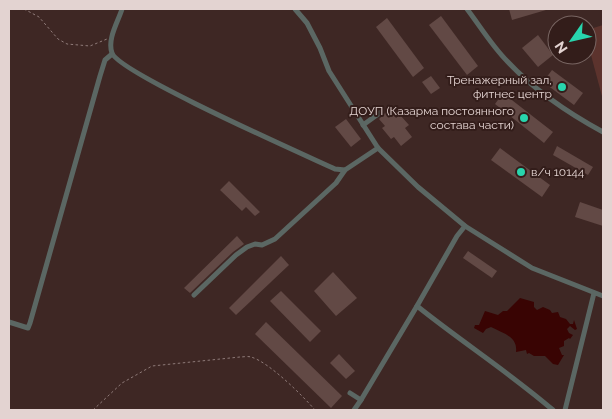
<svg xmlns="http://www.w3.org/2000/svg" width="612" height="419" font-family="Raleway,sans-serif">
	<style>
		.green { fill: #5c332d }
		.water { fill: #390403 }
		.building { fill: #624945 }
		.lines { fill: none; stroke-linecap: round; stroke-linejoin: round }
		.path { stroke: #8f7b79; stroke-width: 1; stroke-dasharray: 2.5 2.5; stroke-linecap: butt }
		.minor { stroke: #5b6763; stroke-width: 5 }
		.poi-dot { fill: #28d5ad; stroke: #331d1a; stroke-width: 2 }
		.labels { text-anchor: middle; stroke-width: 4; stroke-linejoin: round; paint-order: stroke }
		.poi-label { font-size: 12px; fill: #e3d3d1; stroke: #331d1a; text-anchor: end }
	</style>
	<rect width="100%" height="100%" fill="#3e2724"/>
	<polygon class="green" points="603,25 603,100 587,40 587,30"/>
	<path class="water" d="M520,298L534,302V307L537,310L543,307L550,310L552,313L558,312L560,317L566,319L570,324H573L574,320L577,329L575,330L570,326L567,329L569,333L573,335L570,339L569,338L564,341V346L559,348L562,355H564L558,365L553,364L545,356H534L529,353L527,354L526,350L516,352C518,336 502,333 491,327L486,329L483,333L474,328L475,325H479L485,311L498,315L503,311H507Z"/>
	<g class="building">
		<polygon points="509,9 545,9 546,10 512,20"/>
		<polygon points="441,16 478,66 467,75 429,25"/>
		<polygon points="387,18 424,68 413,77 376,27"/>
		<polygon points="538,35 553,55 538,67 522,48"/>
		<polygon points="552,70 583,93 574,105 543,82"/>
		<polygon points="431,76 440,88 431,94 422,82"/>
		<polygon points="503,93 553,132 544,143 495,104"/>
		<polygon points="389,109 396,118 400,115 409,125 405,128 412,137 401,146 394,137 391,139 382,128 385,126 379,119"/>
		<polygon points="346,119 361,139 351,147 335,127"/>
		<polygon points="557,146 593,167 588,175 553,155"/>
		<polygon points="500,148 550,185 542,197 491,160"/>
		<polygon points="229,181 260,212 255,216 246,207 242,211 220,190"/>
		<polygon points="580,202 603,210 603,226 575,217"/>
		<polygon points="237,236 244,244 233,252 190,293 184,288"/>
		<polygon points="468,251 497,271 492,278 463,258"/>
		<polygon points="281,256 289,265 236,315 229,308"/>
		<polygon points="333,272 357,298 336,316 314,291"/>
		<polygon points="281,291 321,331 310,342 270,301"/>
		<polygon points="266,322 342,396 331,408 255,334"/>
		<polygon points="339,354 355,371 346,379 330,363"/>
	</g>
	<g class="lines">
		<g class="path">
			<polyline points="24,9 39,17 58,39 67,44 90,46 107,39"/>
			<path d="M93,410L122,383L152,366L240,357C243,357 248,356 251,357C269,362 303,396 315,410"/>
		</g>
		<g class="minor">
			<path d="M122,9C118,22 107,39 112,53C119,73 305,155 335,169L345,170"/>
			<polyline points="295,9 307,23 320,48 329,71 378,148 418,187 465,226 457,236 417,306 361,400"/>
			<path d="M467,9C480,26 492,46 507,61C534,90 568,113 603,132"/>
			<polyline points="363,125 381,112"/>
			<polyline points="465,226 532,268 603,296"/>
			<polyline points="194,295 236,255 247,247 255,244 262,245 275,239 336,183 345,170 378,148"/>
			<path d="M417,306C462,342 510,373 553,410"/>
			<polyline points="9,322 28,328 30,323 100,76 105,60 112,54"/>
			<polyline points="350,393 361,400 354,410"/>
			<polyline points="565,410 594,293"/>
		</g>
	</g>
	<g class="poi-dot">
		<circle cx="562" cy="87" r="5"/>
		<circle cx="524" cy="118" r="5"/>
		<circle cx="521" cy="172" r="5"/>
	</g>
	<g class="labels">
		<g class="poi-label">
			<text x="552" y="84">Тренажерный зал,<tspan x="552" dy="14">фитнес центр</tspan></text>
			<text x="514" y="115">ДОУП (Казарма постоянного<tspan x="514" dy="14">состава части)</tspan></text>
			<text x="531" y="176" text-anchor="start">в/ч 10144</text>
		</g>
	</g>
	<rect width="612" height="419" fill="none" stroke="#e3d3d1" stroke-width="20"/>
	<g transform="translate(572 40) rotate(236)"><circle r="24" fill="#331d1a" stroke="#796663"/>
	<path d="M0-4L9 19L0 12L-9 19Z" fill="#28d5ad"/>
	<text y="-8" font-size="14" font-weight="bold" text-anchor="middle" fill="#e3d3d1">N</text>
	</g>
</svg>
